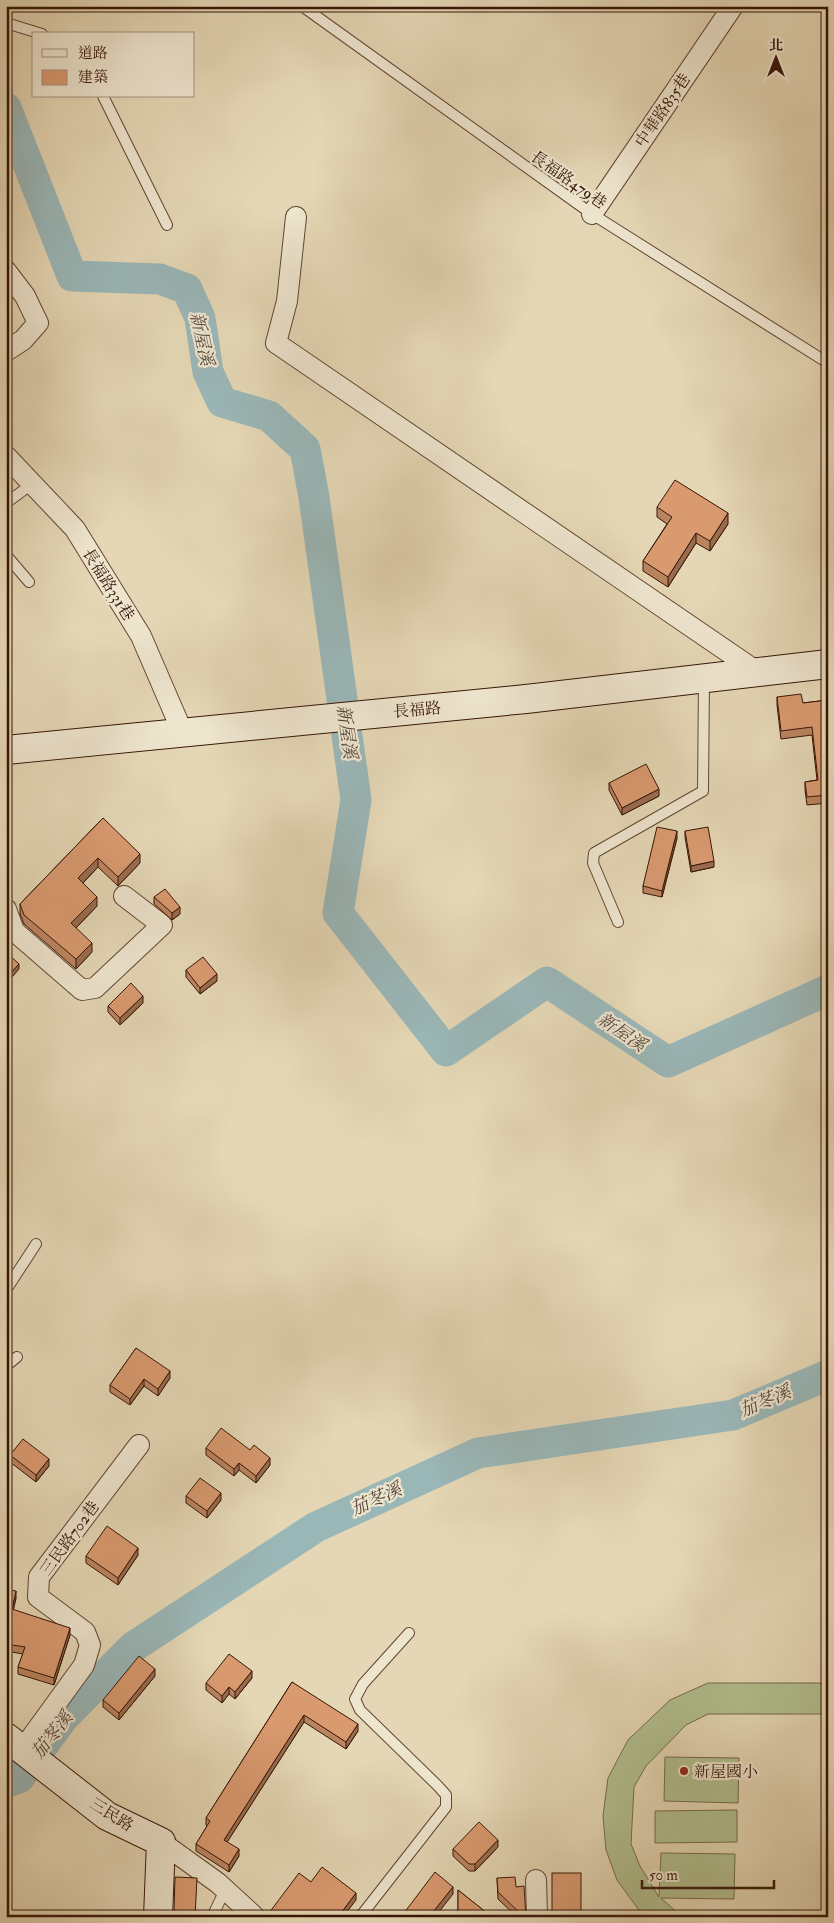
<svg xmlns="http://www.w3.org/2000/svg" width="834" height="1923" font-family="'IM FELL Double Pica','Noto Serif TC',serif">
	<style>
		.grass { fill: #b2bf8f; stroke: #746a4a }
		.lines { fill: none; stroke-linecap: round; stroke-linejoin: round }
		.river { stroke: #9ab7b8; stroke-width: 31 }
		.lane-casing { stroke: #624632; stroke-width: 12 }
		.street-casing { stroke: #624632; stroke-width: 22 }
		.secondary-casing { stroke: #361506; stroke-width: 30 }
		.lane { stroke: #eee5cf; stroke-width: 10 }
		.street { stroke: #eee5cf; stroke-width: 20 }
		.secondary { stroke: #eee5cf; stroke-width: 28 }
		.wall { fill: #bb8460; stroke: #361506 }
		.shaded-wall { fill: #996c4e; stroke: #361506 }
		.building { fill: #da9a70; stroke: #361506 }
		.poi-dot { fill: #8f2418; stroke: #eee5cf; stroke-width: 2 }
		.labels { text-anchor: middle; stroke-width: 4.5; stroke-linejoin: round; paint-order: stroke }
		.street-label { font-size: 16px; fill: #361506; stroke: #eee5cf }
		.poi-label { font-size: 16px; fill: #361506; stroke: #eee5cf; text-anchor: start }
		.water-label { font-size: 18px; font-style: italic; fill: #54463b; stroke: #eee5cf }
	</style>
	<rect width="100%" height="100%" fill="#e5d7b5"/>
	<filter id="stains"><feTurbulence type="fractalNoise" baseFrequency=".004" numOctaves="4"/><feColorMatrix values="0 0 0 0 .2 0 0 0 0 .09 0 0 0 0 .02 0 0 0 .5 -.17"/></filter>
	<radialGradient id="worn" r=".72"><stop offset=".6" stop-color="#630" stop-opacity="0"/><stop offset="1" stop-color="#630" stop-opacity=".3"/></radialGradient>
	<g class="grass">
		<polygon points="708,1683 828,1683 828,1714 708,1714 686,1725 646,1766 634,1787 631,1844 640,1866 659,1897 661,1853 735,1854 734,1899 661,1898 682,1917 644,1917 617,1880 606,1850 603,1816 608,1778 628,1740 670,1700"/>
		<polygon points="665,1757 739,1758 738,1803 664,1801"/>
		<polygon points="737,1810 737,1842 655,1843 655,1811"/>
	</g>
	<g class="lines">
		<g class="river">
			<polyline points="6,108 72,276 160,279 187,289 200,318 208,372 222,402 269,416 305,449 314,497 356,800 338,913 446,1051 547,982 668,1062 828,990"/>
			<polyline points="6,1783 19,1778 63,1718 133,1647 316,1527 478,1453 733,1415 828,1375"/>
		</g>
		<g class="lane-casing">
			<g id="lane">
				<polyline points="302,6 592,214 828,363"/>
				<polyline points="6,23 42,34"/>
				<polyline points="103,96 167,225"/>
				<polyline points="6,503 32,484"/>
				<polyline points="6,555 29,582"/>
				<polyline points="618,922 593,863 594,853 703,791 704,679"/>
				<polyline points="6,1290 36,1244"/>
				<polyline points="6,1366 17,1357"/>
				<polyline points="212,1917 225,1890"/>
				<polyline points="360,1917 446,1807 446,1795 438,1786 360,1710 355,1699 363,1684 409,1633"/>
			</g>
		</g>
		<g class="street-casing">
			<g id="street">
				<polyline points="592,214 733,6"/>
				<polyline points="296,217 287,301 276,343 756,671"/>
				<polyline points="6,271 25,296 38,323 23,340 6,351"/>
				<polyline points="6,456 75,529 141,636 182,731"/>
				<polyline points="6,909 14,931 82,990 95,988 162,925 124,896"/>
				<polyline points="23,1749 84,1665 90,1645 85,1632 38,1597 39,1577 139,1445"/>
				<polyline points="161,1842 218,1883 255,1917"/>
				<polyline points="536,1880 537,1917"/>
			</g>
		</g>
		<g class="secondary-casing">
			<g id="secondary">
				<polyline points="6,750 526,699 828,664"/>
				<polyline points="6,1737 107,1816 161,1842 158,1917"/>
			</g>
		</g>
		<use href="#lane" class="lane"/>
		<use href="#street" class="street"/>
		<use href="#secondary" class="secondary"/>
	</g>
	<g class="wall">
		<polygon points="657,507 728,524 710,551 696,543 668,587 643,571 643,561 667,524 657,517"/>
		<polygon points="777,697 803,703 828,700 828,803 807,805 805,790 805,782 817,780 812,735 781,739 777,705"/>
		<polygon points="609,783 659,796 622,815 609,790"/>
		<polygon points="103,818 140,863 118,886 98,867 83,883 97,906 76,928 92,952 76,969 24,924 20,914 20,904"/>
		<polygon points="685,831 714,867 691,872 685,837"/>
		<polygon points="677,838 662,897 643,893 643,886"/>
		<polygon points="154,897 180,914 172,920 154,904"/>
		<polygon points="186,970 217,981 200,994 186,977"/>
		<polygon points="143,1003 120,1025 108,1012 108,1006"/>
		<polygon points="136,1348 170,1378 158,1396 144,1386 130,1405 110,1392 110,1385"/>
		<polygon points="206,1448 270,1465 256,1483 239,1470 234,1476 206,1455"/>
		<polygon points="10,1455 49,1466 36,1482 10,1462"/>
		<polygon points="186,1496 221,1500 207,1518 186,1503"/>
		<polygon points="828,1504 828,1522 824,1520 824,1514"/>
		<polygon points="138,1555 118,1585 86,1563 86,1556"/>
		<polygon points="6,1589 16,1598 13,1610 70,1635 54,1685 18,1674 18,1667 23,1654 6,1651"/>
		<polygon points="155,1676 119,1720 103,1707 103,1700"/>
		<polygon points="252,1678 235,1699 229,1694 222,1703 206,1690 206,1683"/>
		<polygon points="292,1682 358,1731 346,1749 304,1722 227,1842 239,1856 229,1872 196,1851 196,1844 207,1826 206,1825 206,1818"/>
		<polygon points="498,1847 475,1871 469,1871 453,1856 453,1849"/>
		<polygon points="497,1878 516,1887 526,1917 517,1917 498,1899"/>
		<polygon points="458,1890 492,1917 458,1917"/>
	</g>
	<g class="shaded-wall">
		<polygon points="728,513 728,524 710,551 710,541"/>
		<polygon points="696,533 696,543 668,587 668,577"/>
		<polygon points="659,789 659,796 622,815 622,808"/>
		<polygon points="677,831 677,838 662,897 662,891"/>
		<polygon points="140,854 140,863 118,886 118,877"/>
		<polygon points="98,858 98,867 78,888 78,878"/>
		<polygon points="714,861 714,867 691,872 691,866"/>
		<polygon points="97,897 97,906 71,933 71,923"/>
		<polygon points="180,907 180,914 172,920 172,913"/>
		<polygon points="92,943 92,952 76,969 76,959"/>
		<polygon points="19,964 19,969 7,983 7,977"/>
		<polygon points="217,974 217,981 200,994 200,988"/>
		<polygon points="143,996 143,1003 120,1025 120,1018"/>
		<polygon points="170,1371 170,1378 158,1396 158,1389"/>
		<polygon points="144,1379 144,1386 130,1405 130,1399"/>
		<polygon points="270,1458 270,1465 256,1483 256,1476"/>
		<polygon points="49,1459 49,1466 36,1482 36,1475"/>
		<polygon points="239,1463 239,1470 234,1476 234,1469"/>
		<polygon points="221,1493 221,1500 207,1518 207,1511"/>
		<polygon points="9,1534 9,1541 6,1545 6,1538"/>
		<polygon points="138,1548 138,1555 118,1585 118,1578"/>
		<polygon points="16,1591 16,1598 12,1616 12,1609"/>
		<polygon points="70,1628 70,1635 54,1685 54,1678"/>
		<polygon points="155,1669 155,1676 119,1720 119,1713"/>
		<polygon points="252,1671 252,1678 235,1699 235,1692"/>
		<polygon points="229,1687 229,1694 222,1703 222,1696"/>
		<polygon points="304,1715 304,1722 224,1847 224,1840"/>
		<polygon points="358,1724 358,1731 346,1749 346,1742"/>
		<polygon points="498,1840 498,1847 475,1871 475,1864"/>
		<polygon points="239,1849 239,1856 229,1872 229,1865"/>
		<polygon points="453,1887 453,1894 435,1917 429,1917"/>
		<polygon points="356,1893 356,1900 343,1917 338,1917"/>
	</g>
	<g class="building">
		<polygon points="675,480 728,513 710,541 696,533 668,577 643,561 672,517 657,507"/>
		<polygon points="801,694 803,703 828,700 828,795 807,797 805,782 818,780 812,727 781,731 777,697"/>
		<polygon points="646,764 659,789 622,808 609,783"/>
		<polygon points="103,818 140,854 118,877 98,858 78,878 97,897 71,923 92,943 76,959 24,915 20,904"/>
		<polygon points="657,827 677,831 662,891 643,886"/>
		<polygon points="708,827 714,861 691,866 685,831"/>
		<polygon points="165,889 180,907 172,913 154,897"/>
		<polygon points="6,952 19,964 7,977 6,976"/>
		<polygon points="203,957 217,974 200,988 186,970"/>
		<polygon points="131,983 143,996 120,1018 108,1006"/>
		<polygon points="136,1348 170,1371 158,1389 144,1379 130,1399 110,1385"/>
		<polygon points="221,1428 250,1450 254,1445 270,1458 256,1476 239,1463 234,1469 206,1448"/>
		<polygon points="23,1439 49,1459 36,1475 10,1455"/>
		<polygon points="200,1478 221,1493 207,1511 186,1496"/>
		<polygon points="828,1504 828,1515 824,1514"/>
		<polygon points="107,1526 138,1548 118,1578 86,1556"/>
		<polygon points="6,1532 9,1534 6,1538"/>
		<polygon points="6,1589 16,1591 12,1609 70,1628 54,1678 18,1667 25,1647 6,1644"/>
		<polygon points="229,1654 252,1671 235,1692 229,1687 222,1696 206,1683"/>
		<polygon points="139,1656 155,1669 119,1713 103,1700"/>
		<polygon points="292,1682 358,1724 346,1742 304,1715 224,1840 239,1849 229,1865 196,1844 210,1821 206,1818"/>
		<polygon points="479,1822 498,1840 475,1864 469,1864 453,1849"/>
		<polygon points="322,1867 356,1893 338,1917 266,1917 299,1873 311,1882"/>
		<polygon points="435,1872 453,1887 429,1917 401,1917"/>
		<rect x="552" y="1873" width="29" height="44"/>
		<polygon points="175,1877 197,1878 195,1917 172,1917 174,1911"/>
		<polygon points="515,1877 516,1887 524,1886 526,1917 524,1917 498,1892 497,1878"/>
		<polygon points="458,1890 492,1917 472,1917 472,1914 458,1915"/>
		<polygon points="226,1912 232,1917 222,1917"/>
	</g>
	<circle class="poi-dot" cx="684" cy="1771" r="5"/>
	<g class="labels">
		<g class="street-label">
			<text transform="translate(662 110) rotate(-56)" y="6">中華路835巷</text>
			<text transform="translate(569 179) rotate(35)" y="6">長福路479巷</text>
			<text transform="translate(109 584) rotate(58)" y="6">長福路331巷</text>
			<text transform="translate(417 709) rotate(-5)" y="6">長福路</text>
			<text transform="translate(69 1538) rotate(-54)" y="6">三民路702巷</text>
			<text transform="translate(112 1814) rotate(32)" y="6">三民路</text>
		</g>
		<g class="poi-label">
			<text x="694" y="1777">新屋國小</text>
		</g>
		<g class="water-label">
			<text transform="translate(202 339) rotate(78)" y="6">新屋溪</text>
			<text transform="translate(347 732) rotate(82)" y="6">新屋溪</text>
			<text transform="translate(622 1032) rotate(34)" y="6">新屋溪</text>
			<text transform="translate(765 1401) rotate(-23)" y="6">茄苳溪</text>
			<text transform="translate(376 1499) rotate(-25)" y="6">茄苳溪</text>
			<text transform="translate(52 1735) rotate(-52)" y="6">茄苳溪</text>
		</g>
	</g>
	<rect width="834" height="1923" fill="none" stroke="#e5d7b5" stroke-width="25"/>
	<rect x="8" y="8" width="819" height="1908" fill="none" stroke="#361506" stroke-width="2.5"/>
	<rect x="12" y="12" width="809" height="1898" fill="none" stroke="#361506"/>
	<rect x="32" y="32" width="162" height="65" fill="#eee5cf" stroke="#a4927f"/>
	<rect x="42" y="49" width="25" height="8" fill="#eee5cf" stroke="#a4927f"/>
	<text x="78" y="58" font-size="15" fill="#361506">道路</text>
	<rect x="42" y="70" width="25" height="15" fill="#da9a70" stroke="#a4927f"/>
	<text x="78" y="82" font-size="15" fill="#361506">建築</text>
	<g transform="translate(776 58)" stroke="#eee5cf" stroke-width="4" paint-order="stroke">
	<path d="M0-4L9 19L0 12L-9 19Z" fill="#361506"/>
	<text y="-8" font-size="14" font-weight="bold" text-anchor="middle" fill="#361506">北</text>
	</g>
	<path d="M642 1880v8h132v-8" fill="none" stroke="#361506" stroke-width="2.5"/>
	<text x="649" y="1880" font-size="15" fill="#361506" stroke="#eee5cf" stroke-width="4" paint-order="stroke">50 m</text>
	<rect width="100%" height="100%" filter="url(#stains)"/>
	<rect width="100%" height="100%" fill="url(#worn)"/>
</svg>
